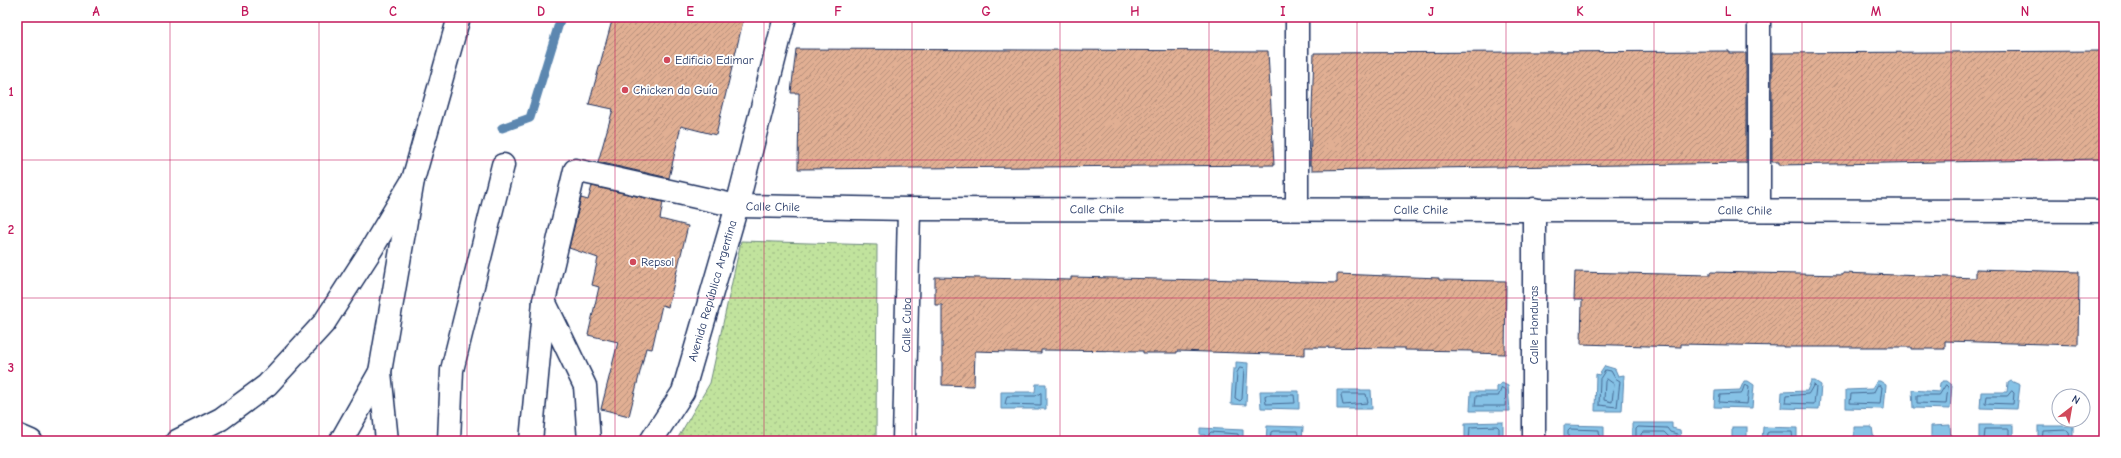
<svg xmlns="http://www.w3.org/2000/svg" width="2121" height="458" font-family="'Comic Neue',sans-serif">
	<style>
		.green { fill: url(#green-dots); stroke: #6e897e }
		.water { fill: #86c2e6; stroke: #5b87b0 }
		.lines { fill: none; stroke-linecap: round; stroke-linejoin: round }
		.shore { stroke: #466a94; stroke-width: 1 }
		.stream { stroke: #5b87b0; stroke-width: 9 }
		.building { fill: url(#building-hatch); stroke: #1b2f5e }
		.minor-casing { stroke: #1b2f5e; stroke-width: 25 }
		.major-casing { stroke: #1b2f5e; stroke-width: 25 }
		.highway-casing { stroke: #1b2f5e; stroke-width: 25 }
		.minor { stroke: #fff; stroke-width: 22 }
		.major { stroke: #fff; stroke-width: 22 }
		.highway { stroke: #fff; stroke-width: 22 }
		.grid { fill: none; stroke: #c2185b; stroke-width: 1; stroke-opacity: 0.55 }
		.poi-dot { fill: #d1495b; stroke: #fff; stroke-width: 1.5 }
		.labels { text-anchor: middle; stroke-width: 3.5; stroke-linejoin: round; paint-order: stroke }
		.poi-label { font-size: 12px; fill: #1b2f5e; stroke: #fff; text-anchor: start }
		.street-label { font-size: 12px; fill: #1b2f5e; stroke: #fff }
		.neatline { fill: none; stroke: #c2185b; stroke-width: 1.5 }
		.grid-label { font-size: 13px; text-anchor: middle; font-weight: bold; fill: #c2185b }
	</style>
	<defs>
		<pattern id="green-dots" width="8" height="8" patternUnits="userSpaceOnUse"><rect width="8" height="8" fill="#c1e39d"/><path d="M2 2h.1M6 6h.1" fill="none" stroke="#a5c38a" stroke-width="1.8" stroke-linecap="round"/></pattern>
		<pattern id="building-hatch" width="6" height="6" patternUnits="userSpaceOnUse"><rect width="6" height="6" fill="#e1af93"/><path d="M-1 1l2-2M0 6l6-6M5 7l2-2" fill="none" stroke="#b68f7b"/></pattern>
	</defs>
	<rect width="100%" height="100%" fill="#fff"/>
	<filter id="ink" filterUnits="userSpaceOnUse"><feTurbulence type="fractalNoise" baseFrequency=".025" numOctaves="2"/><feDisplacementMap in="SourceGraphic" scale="8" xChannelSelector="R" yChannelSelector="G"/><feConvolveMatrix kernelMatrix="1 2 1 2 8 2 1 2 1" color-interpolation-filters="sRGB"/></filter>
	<g filter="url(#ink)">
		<polygon class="green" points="741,241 877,245 876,441 676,441 710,383"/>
		<g class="water">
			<polygon points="1236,362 1248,363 1246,405 1231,404 1233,369 1236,369"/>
			<polygon points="1605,366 1615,369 1618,376 1624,375 1622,411 1595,411 1596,374 1599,375"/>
			<polygon points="1744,381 1748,381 1754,385 1752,408 1714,407 1715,391 1740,390"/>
			<polygon points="1811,381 1815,381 1821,385 1819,409 1781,408 1782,392 1807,391"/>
			<polygon points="1877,381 1880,381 1886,385 1884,409 1846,408 1846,390 1872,389"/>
			<polygon points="1943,381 1947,381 1952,385 1950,409 1913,408 1912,390 1939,392 1940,383"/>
			<polygon points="2011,381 2020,385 2017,409 1980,408 1981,392 2007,392 2008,383"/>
			<polygon points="1502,383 1508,386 1510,411 1470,411 1471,392 1497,392 1497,387"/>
			<polygon points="1036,384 1046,384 1046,409 1001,409 1001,392 1035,392"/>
			<polygon points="1337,390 1371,390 1372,409 1337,409"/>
			<polygon points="1260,391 1299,391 1299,409 1261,408"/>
			<polygon points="1503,422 1503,441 1465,441 1465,423"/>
			<polygon points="1632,423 1672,423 1672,428 1680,430 1681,438 1673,441 1632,441"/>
			<polygon points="1564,425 1604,426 1604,441 1564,441"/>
			<polygon points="1950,425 1951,441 1931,441 1931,426"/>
			<rect x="1979" y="425" width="34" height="16"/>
			<polygon points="1267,426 1303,427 1302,441 1266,441"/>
			<rect x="2038" y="426" width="35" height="15"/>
			<rect x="1732" y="427" width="15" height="14"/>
			<polygon points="1763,427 1797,428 1797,441 1762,441"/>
			<polygon points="1854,427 1872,427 1874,441 1854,441"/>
			<polygon points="1200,428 1243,430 1243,441 1205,441 1205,435 1200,435"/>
		</g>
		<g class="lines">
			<g class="shore">
				<polygon points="1240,368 1244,369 1242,399 1240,401 1235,398 1237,373"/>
				<polygon points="1606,370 1611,371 1615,378 1620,381 1617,407 1599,405 1600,379"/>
				<polygon points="1607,379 1614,384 1612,402 1604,400 1605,382"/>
				<polygon points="1745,385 1749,387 1747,404 1719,402 1720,395 1741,394"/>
				<polygon points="1814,385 1816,387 1814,404 1785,403 1786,396 1808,394"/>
				<polygon points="1878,385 1882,387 1880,404 1850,403 1851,394 1873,393"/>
				<polygon points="1946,385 1948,387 1946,404 1917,403 1917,395 1939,395"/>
				<polygon points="1502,388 1506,390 1505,406 1475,406 1476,396 1498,396"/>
				<polygon points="2012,391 2014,393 2013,404 1985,403 1986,396 2007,396"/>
				<polygon points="1041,393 1041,405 1005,404 1007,396 1035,396"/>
				<polygon points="1343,394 1366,394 1368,403 1343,405 1341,396"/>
				<polygon points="1267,395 1294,395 1295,403 1266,404 1265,396"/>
				<polyline points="1209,441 1209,434 1211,432 1238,434 1239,441"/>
				<polyline points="1270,441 1271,432 1273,431 1297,431 1299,441"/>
				<polyline points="1469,441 1470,427 1497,426 1499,428 1499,441"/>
				<polyline points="1568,441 1568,431 1570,429 1599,430 1600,441"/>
				<polyline points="1636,441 1636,429 1638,427 1667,428 1670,432 1677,434 1675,441"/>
				<polyline points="1641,441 1641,434 1643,432 1664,432 1669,437 1670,441"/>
				<polyline points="1766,441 1767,433 1769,432 1792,432 1793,441"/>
				<polyline points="1983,441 1984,429 2007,429 2009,430 2009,441"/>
				<polyline points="2042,441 2043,431 2067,430 2069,432 2070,441"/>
			</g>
			<polyline class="stream" points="502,128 530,118 561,17"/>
		</g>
		<g class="building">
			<polygon points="613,17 744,17 716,135 681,126 669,178 598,162 613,109 589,104"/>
			<polygon points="796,49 1268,51 1274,165 798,169 799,93 791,93"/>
			<polygon points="1729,51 1729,53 1746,53 1746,163 1312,170 1312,165 1310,165 1314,53"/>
			<polygon points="2104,51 2104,159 1779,165 1779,162 1772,162 1772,53"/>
			<polygon points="592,186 663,202 660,219 688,226 668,307 662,305 652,349 646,348 629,416 601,409 618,342 588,335 599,287 592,285 598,258 569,248 581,198 588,200"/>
			<polygon points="1976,269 2079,272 2078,345 1945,341 1945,349 1911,349 1911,347 1783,347 1783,346 1681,344 1681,347 1581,344 1582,300 1574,300 1575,272 1710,275 1710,272 1843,275 1843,273 1976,278"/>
			<polygon points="1337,274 1439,278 1439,280 1506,281 1505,354 1472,353 1472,351 1405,350 1405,348 1305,347 1305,355 1177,351 1177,353 1143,353 1143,351 1041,350 1041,353 975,351 974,386 942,385 942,305 935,305 935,277 1071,280 1071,277 1204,280 1204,279 1337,283"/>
		</g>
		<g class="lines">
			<g class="minor-casing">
				<g id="minor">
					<polyline points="1297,17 1297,208"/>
					<polyline points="1759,17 1759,210"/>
					<polyline points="1534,209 1534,441"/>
					<polyline points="449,441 452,370 503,165"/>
					<polyline points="531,441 544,301"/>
					<path id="s1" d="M589,441L585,386L544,301L575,170L737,206L909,209L2104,211"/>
					<path id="s2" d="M651,441L683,392L737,206L785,17"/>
					<path id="s3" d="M904,441L909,209"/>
				</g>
			</g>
			<g class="major-casing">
				<g id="major">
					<polyline points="341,441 380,372"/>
					<polyline points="387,441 380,372 413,180 459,17"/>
				</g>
			</g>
			<g class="highway-casing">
				<g id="highway">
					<polyline points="17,435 31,441"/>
					<polyline points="177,441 221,419 267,385 324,323 371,250 413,180"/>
				</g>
			</g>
			<use href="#minor" class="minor"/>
			<use href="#major" class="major"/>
			<use href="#highway" class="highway"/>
		</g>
	</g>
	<path class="grid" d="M170,17V441M319,17V441M467,17V441M615,17V441M764,17V441M912,17V441M1060,17V441M1209,17V441M1357,17V441M1506,17V441M1654,17V441M1802,17V441M1951,17V441M17,160H2104M17,298H2104"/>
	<g class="poi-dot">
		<circle cx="667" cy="60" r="4"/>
		<circle cx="625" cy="90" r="4"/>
		<circle cx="633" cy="262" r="4"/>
	</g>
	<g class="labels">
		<g class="poi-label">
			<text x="675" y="64">Edificio Edimar</text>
			<text x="633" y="94">Chicken da Guía</text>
			<text x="641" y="266">Repsol</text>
		</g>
		<g class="street-label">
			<text dy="4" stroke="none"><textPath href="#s1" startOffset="486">Calle Chile</textPath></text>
			<text dy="4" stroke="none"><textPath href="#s1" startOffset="810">Calle Chile</textPath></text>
			<text dy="4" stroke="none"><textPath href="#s1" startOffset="1134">Calle Chile</textPath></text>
			<text dy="4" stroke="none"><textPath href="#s1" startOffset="1458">Calle Chile</textPath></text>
			<text dy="4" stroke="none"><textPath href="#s2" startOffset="164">Avenida República Argentina</textPath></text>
			<text dy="4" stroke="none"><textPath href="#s3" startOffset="116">Calle Cuba</textPath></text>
			<text transform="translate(1534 325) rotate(-90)" y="4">Calle Honduras</text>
		</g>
	</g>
	<rect width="2121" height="458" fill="none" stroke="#fff" stroke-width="44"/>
	<g transform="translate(2071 408) rotate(31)"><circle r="19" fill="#ffffff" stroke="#a4acbf"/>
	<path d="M0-3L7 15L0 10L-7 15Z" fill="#d1495b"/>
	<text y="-6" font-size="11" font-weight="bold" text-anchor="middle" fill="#1b2f5e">N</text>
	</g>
	<rect x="22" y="22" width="2077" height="414" class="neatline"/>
	<g class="grid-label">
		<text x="96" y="16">A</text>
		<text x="245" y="16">B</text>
		<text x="393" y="16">C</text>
		<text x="541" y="16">D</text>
		<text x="690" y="16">E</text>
		<text x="838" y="16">F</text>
		<text x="986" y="16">G</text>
		<text x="1135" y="16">H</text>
		<text x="1283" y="16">I</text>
		<text x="1431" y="16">J</text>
		<text x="1580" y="16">K</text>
		<text x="1728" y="16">L</text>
		<text x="1876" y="16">M</text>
		<text x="2025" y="16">N</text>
		<text x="11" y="96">1</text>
		<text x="11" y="234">2</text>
		<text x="11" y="372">3</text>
	</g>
</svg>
